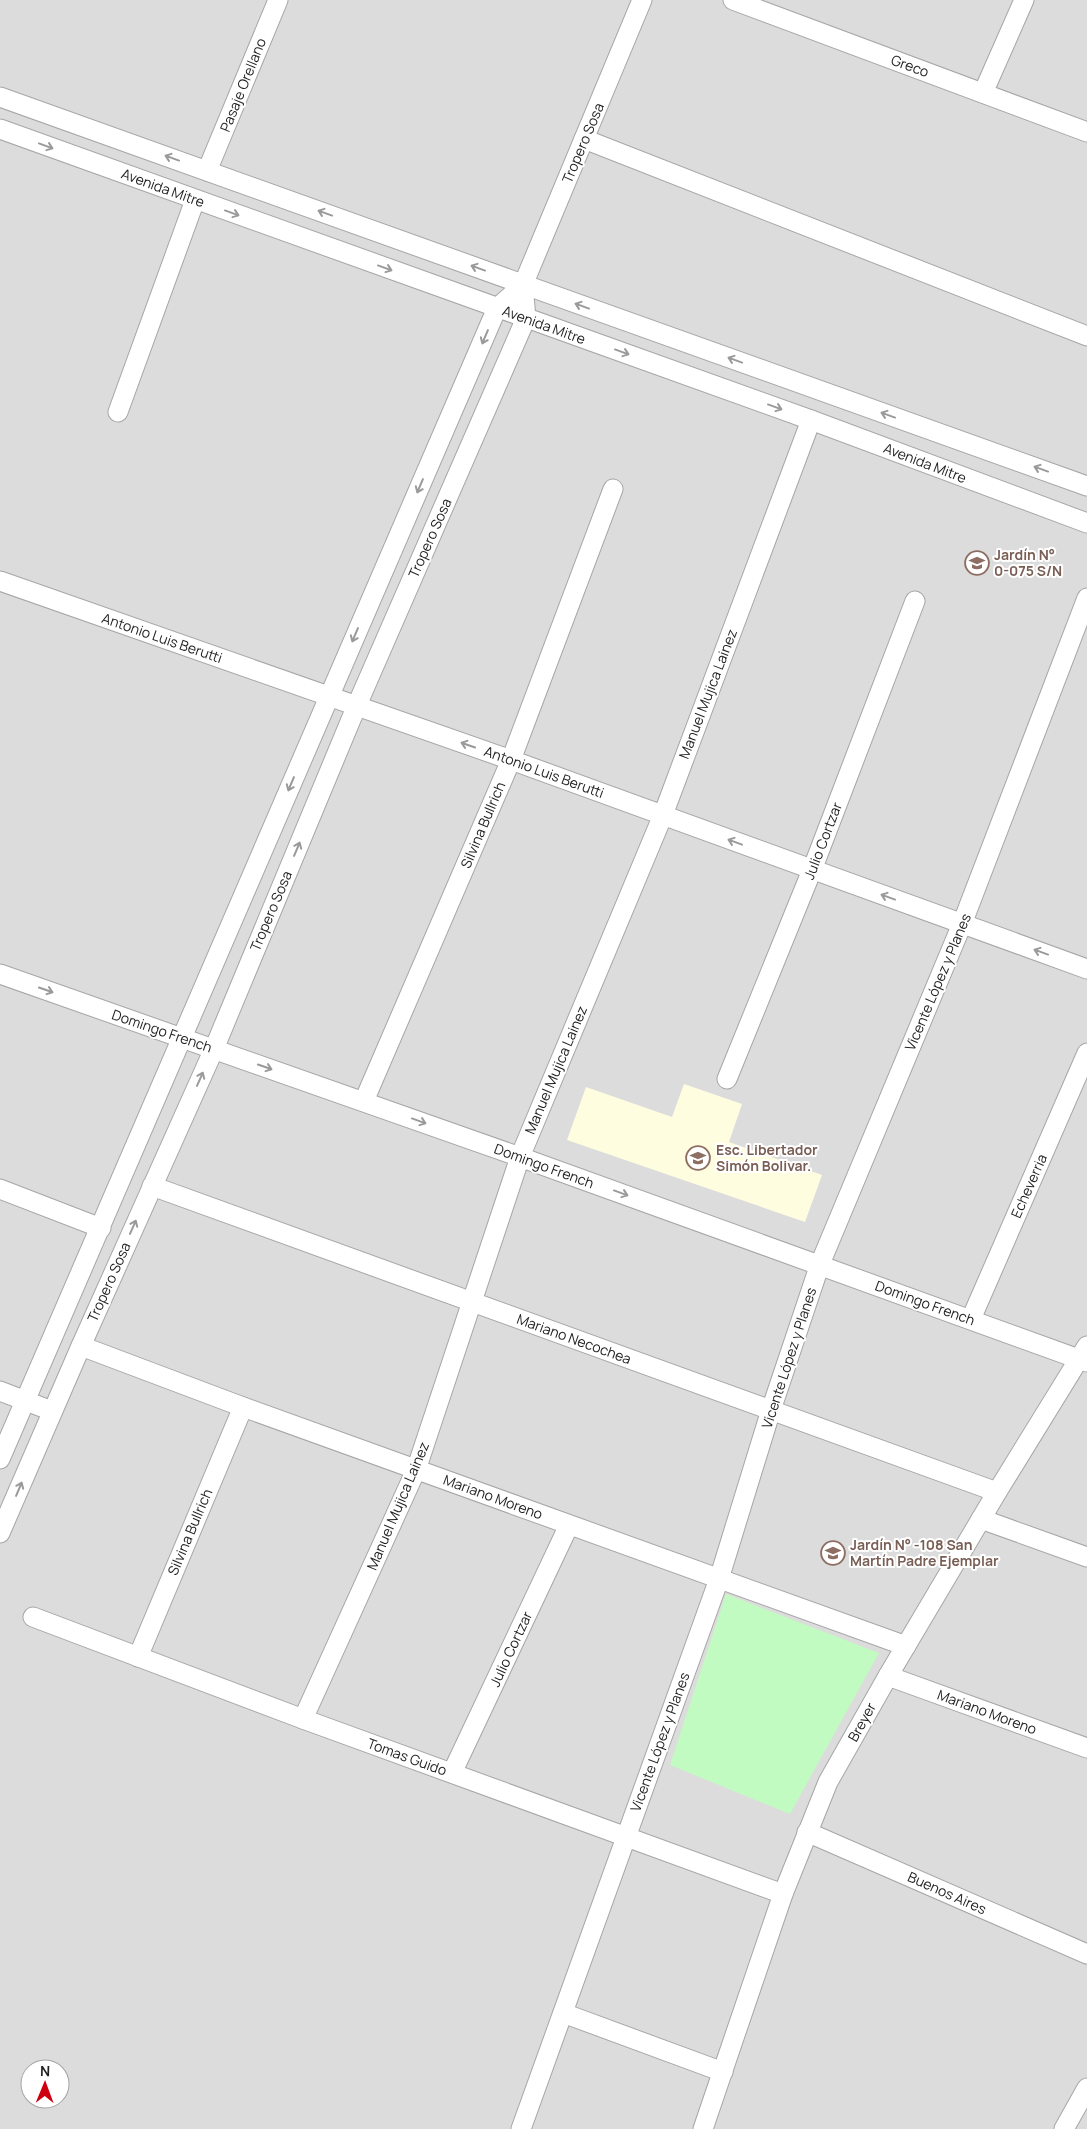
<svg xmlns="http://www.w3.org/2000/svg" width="1087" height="2129" font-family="Manrope,sans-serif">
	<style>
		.residential { fill: #dddcdc; fill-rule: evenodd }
		.education { fill: #fffddf }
		.park { fill: #c1fbc1 }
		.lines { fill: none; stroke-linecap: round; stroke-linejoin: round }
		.minor-casing { stroke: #a6a6a6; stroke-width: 21 }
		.minor { stroke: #fff; stroke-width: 19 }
		.oneway { stroke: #9a9a9a }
		.labels { text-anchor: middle; stroke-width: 4; stroke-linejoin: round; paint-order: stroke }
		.street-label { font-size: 14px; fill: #1f1f1f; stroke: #fff }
		.education-label { font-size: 14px; font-weight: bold; fill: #785e54; stroke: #fff; text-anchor: start }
	</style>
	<rect width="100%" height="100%" fill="#f0ebe5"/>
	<path class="residential" d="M0,0H1087V2129H0ZM30,2069H60V2099H30Z"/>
	<polygon class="education" points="684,1084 742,1104 729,1142 822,1175 805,1222 567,1140 586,1087 672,1117"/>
	<polygon class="park" points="726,1594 879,1653 790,1814 670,1765"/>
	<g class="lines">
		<g class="minor-casing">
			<g id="minor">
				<polyline points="733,0 1087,132"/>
				<polyline points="983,93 1024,0"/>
				<polyline points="0,97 1087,486"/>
				<polyline points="0,129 811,420 1087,523"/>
				<polyline points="584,139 1087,336"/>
				<polyline points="207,171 278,0"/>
				<polyline points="118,412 195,200"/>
				<polyline points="0,581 511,760 1087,969"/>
				<polyline points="0,974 520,1157 1087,1362"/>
				<polyline points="727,1079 812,870 915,601"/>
				<polyline points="364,1101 511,760 613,489"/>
				<polyline points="152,1186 997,1492"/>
				<polyline points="0,1189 101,1228"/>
				<polyline points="971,1319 1087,1053"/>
				<polyline points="81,1346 243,1407 906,1646"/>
				<polyline points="0,1391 52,1411"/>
				<polyline points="0,1459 497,308 523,285 642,0"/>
				<polyline points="981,1519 1087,1557"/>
				<polyline points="0,1533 81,1346 214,1049 357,705 526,318 523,285"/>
				<polyline points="33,1617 303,1719 783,1894"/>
				<polyline points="138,1657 243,1407"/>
				<polyline points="888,1676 1087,1748"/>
				<polyline points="303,1719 416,1470 520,1157 663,815 811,420"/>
				<polyline points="452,1773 569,1525"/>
				<polyline points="807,1832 1087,1954"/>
				<polyline points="563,2013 723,2072"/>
				<polyline points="521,2129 719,1579 771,1410 820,1264 962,924 1087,598"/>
				<polyline points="703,2129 783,1894 828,1782 888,1676 997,1492 1087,1346"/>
				<polyline points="1064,2129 1087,2088"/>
			</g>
		</g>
		<use href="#minor" class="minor"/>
	</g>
	<defs><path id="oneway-shaft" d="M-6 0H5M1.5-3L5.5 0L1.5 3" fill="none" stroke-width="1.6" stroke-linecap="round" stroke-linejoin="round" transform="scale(1.25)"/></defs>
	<g class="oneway">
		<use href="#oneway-shaft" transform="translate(46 146) rotate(20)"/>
		<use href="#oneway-shaft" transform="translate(172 158) rotate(-160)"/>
		<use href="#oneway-shaft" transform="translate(232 213) rotate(20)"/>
		<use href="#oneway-shaft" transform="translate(325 213) rotate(-160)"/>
		<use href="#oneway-shaft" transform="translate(385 268) rotate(20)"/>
		<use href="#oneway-shaft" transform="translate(478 268) rotate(-160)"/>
		<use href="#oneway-shaft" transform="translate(582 306) rotate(-160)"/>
		<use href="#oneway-shaft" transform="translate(485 337) rotate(113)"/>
		<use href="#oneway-shaft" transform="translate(622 352) rotate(20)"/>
		<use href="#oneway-shaft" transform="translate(735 360) rotate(-160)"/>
		<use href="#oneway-shaft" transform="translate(775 407) rotate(20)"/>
		<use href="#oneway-shaft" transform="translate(888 415) rotate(-160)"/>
		<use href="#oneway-shaft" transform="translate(1041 469) rotate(-160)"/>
		<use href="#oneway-shaft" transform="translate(420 486) rotate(113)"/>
		<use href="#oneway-shaft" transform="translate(355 635) rotate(113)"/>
		<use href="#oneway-shaft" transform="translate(468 745) rotate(-161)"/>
		<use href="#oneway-shaft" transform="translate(291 784) rotate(113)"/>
		<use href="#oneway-shaft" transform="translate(735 842) rotate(-160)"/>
		<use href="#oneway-shaft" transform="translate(297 849) rotate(-67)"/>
		<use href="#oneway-shaft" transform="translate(888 897) rotate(-160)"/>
		<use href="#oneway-shaft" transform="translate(1041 952) rotate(-160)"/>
		<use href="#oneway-shaft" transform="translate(46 990) rotate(19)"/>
		<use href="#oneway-shaft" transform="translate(265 1067) rotate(19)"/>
		<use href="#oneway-shaft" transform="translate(200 1079) rotate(-66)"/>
		<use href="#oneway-shaft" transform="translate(419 1121) rotate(20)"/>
		<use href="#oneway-shaft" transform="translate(621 1193) rotate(20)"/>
		<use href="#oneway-shaft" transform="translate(133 1227) rotate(-66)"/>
		<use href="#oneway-shaft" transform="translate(19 1489) rotate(-67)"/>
	</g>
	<defs>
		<g id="school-ring" transform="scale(1.25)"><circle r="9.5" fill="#fff" stroke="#8d6e63" stroke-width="1.5"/><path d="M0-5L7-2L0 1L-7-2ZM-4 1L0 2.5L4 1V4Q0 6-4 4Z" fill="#8d6e63"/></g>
	</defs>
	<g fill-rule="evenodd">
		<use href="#school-ring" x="977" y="563"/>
		<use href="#school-ring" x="698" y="1158"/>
		<use href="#school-ring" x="833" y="1553"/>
	</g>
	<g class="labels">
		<g class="street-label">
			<text transform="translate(910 66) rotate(20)" y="5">Greco</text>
			<text transform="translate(243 85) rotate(-68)" y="5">Pasaje Orellano</text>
			<text transform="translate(583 143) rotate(-67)" y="5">Tropero Sosa</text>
			<text transform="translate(163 188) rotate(20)" y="5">Avenida Mitre</text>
			<text transform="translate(544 325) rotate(20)" y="5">Avenida Mitre</text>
			<text transform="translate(925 463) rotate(21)" y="5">Avenida Mitre</text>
			<text transform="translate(430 538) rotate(-66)" y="5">Tropero Sosa</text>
			<text transform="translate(162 638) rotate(19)" y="5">Antonio Luis Berutti</text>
			<text transform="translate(708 694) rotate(-69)" y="5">Manuel Mujica Lainez</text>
			<text transform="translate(544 772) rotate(20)" y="5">Antonio Luis Berutti</text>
			<text transform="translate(483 825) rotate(-67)" y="5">Silvina Bullrich</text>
			<text transform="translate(823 841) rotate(-69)" y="5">Julio Cortzar</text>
			<text transform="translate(271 911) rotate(-67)" y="5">Tropero Sosa</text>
			<text transform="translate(938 982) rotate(-67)" y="5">Vicente López y Planes</text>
			<text transform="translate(162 1031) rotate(19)" y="5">Domingo French</text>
			<text transform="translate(556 1070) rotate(-67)" y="5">Manuel Mujica Lainez</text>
			<text transform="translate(544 1166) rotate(20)" y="5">Domingo French</text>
			<text transform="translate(1029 1186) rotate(-66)" y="5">Echeverria</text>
			<text transform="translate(109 1282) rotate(-66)" y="5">Tropero Sosa</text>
			<text transform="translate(925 1303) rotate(20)" y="5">Domingo French</text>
			<text transform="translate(574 1339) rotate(20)" y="5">Mariano Necochea</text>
			<text transform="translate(789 1358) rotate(-72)" y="5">Vicente López y Planes</text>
			<text transform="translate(493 1497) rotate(20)" y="5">Mariano Moreno</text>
			<text transform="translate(398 1506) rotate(-67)" y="5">Manuel Mujica Lainez</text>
			<text transform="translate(190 1532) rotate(-67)" y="5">Silvina Bullrich</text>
			<text transform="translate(511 1649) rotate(-65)" y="5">Julio Cortzar</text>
			<text transform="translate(987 1712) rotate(20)" y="5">Mariano Moreno</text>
			<text transform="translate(862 1722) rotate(-61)" y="5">Breyer</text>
			<text transform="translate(660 1742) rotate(-70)" y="5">Vicente López y Planes</text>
			<text transform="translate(407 1757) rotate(20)" y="5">Tomas Guido</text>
			<text transform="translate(947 1893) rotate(24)" y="5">Buenos Aires</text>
		</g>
		<g class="education-label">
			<text x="994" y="560">Jardín N°<tspan x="994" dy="16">0-075 S/N</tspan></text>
			<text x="716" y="1155">Esc. Libertador<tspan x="716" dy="16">Simón Bolivar.</tspan></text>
			<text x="850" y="1550">Jardín N° -108 San<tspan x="850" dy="16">Martín Padre Ejemplar</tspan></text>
		</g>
	</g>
	<g transform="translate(45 2084) rotate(1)"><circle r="24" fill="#ffffff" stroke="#a5a5a5"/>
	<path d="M0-4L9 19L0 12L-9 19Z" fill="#ce000f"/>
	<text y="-8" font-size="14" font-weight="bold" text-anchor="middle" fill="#1f1f1f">N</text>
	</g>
</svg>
